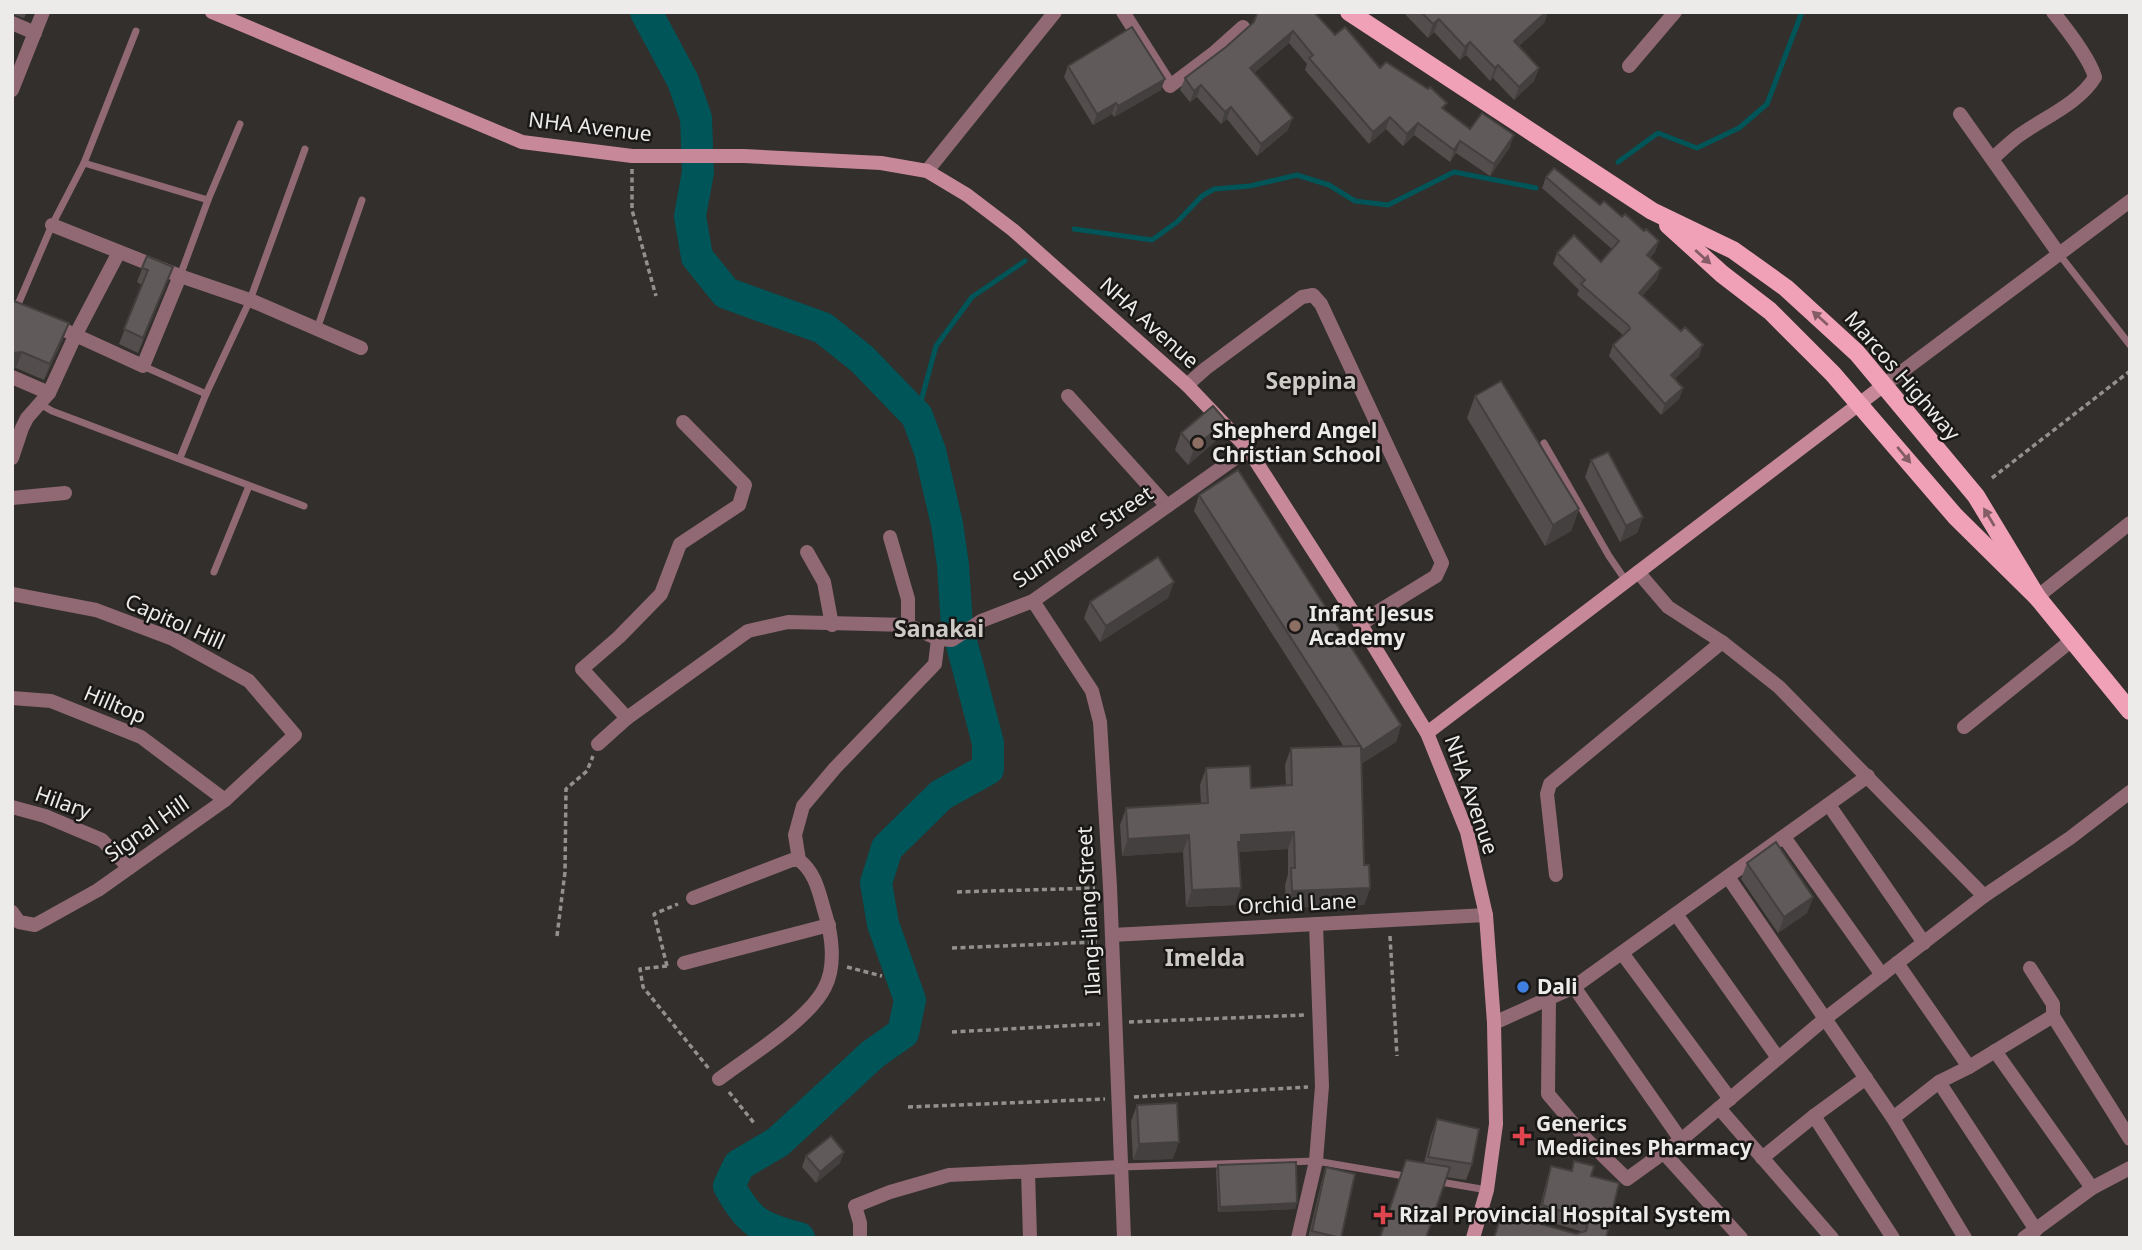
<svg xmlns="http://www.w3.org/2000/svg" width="2142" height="1250" font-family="'Noto Sans',sans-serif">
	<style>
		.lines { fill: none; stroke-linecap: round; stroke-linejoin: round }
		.stream { stroke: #005558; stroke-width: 5 }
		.river { stroke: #005558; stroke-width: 32 }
		.path { stroke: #93918e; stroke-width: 3.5; stroke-dasharray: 5 3.5; stroke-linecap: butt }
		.lane { stroke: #906974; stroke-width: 7 }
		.street { stroke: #906974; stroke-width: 14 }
		.secondary { stroke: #c7899a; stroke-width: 14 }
		.primary { stroke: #f0a1b8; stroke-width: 18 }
		.wall { fill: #534e4d }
		.shaded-wall { fill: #43403f }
		.building { fill: #605b5a; stroke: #43403f; stroke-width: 2 }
		.oneway { fill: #845c67 }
		.education-dot { fill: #8d6e63; stroke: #191816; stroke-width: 2.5 }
		.shop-dot { fill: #3f7fe0; stroke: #191816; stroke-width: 2.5 }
		.health-dot { fill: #e0444e; stroke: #191816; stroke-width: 2.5 }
		.labels { text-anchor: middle; stroke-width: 5; stroke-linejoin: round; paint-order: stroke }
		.street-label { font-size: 21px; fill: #ecebe9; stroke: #191816 }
		.poi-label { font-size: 21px; font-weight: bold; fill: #ecebe9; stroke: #191816; text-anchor: start }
		.neighbourhood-label { font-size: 23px; font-weight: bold; fill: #cecbc7; stroke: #191816 }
	</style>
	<rect width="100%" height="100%" fill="#322f2c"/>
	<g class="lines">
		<g class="stream">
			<polyline points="1618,162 1658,133 1697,148 1739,128 1767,104 1802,12"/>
			<polyline points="1074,229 1152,240 1177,222 1202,196 1214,189 1250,186 1297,175 1329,185 1355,201 1388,205 1454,172 1536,188"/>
			<polyline points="917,416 936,346 972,297 1025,261"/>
		</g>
		<path class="river" d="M646,12L683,81L696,118L698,172L690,216L697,257L726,293L823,328L862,359L917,416L930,451L947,524L953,565L957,626L988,743V769L941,795L887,848L876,883L883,924L910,1000L903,1033L873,1054L778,1142L739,1165L729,1186C749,1222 759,1228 799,1238"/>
		<g class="path">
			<polyline points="632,169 632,210 656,296"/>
			<polyline points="1992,478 2130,371"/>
			<polyline points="957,892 1095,888"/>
			<polyline points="557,936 565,872 566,789 587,771 593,756"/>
			<polyline points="1390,936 1397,1056"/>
			<polyline points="952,948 1097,942"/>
			<polyline points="667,966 640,969 643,987 710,1070"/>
			<polyline points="667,966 654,914 678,904"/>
			<polyline points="847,967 882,976"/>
			<polyline points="1129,1022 1306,1015"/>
			<polyline points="952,1032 1100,1024"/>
			<polyline points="729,1092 754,1123"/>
			<polyline points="1134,1097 1308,1087"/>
			<polyline points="908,1107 1105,1099"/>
		</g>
		<g class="lane">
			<polyline points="84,163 136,31"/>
			<polyline points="2059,254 2130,345"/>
			<polyline points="180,276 208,200 240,124"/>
			<polyline points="16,309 52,225 84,163 208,200"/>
			<polyline points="317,329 362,200"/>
			<polyline points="143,366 206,394"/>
			<polyline points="40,404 52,411 304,506"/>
			<polyline points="1544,443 1609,556 1626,581"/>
			<polyline points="180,458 206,394 250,300 305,149"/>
			<polyline points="214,572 249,486"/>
			<polyline points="1121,1167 1316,1161 1410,1177"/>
			<polyline points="1435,1181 1487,1190"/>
		</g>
		<g class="street">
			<polyline points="1123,12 1170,86 1215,52 1243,27"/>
			<polyline points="12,23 35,33"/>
			<polyline points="1629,66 1675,12"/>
			<polyline points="12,90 43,12"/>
			<polyline points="1960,114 2059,254"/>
			<path d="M1992,159C2000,152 2008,144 2017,137C2041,119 2079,104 2095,77C2089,58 2066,28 2053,12"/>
			<polyline points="927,171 1055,12"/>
			<polyline points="52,225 180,276 250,300 361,348"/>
			<polyline points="49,323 143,366 180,276"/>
			<polyline points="12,377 49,393"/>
			<polyline points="1187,385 1205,369 1302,297 1313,295 1321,304 1442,563 1436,576 1379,611 1361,625"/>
			<polyline points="1884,385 2130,201"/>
			<polyline points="1068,396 1167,506"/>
			<polyline points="12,458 22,428 27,418 49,393 76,334 119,252"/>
			<polyline points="12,498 65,493"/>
			<polyline points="890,537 908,599 908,625"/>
			<polyline points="807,552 824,582 832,625"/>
			<polyline points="1638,572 1668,607 1722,642 1779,687 1984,896"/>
			<polyline points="12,594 96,610 173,639 249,681 295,735 225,800 98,890 35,925 19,922 12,912"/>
			<polyline points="2037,597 2130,523"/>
			<polyline points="1033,601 1092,691 1100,722 1110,887 1124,1238"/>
			<polyline points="12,698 51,701 141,737 225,800"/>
			<polyline points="627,718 582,669 619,637 661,594 680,544 739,505 745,485 683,422"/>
			<polyline points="1964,727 2072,640"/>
			<polyline points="598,744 627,718 748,631 788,622 908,625 938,639 952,640 981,621 1033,601 1248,449"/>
			<polyline points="1829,805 1924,943"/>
			<polyline points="12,807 45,816 102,840 129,868"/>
			<polyline points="1784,837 1882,975"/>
			<polyline points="799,860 795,835 803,806 835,768 935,664 938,639"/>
			<polyline points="1556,875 1547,794 1550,784 1722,642"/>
			<polyline points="1728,877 1893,1118 1965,1238"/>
			<path d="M693,898L792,860H799C816,873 819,893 825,913C832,935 836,966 825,987C810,1019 748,1057 719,1079"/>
			<polyline points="1676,914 1778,1058"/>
			<polyline points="1112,935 1486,915"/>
			<polyline points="1622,953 1730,1099"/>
			<polyline points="684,963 829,925"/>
			<polyline points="1897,963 1969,1067"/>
			<polyline points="2030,968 2053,1004 2053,1016 2130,1139"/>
			<polyline points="1574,987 1681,1140"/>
			<polyline points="1549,999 1548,1094 1587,1140 1627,1179 1681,1140 1826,1018 1984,896 2070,838 2130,792"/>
			<polyline points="1494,1023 1574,987 1868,776"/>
			<polyline points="1995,1051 2092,1188"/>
			<polyline points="1939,1082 2036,1230"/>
			<polyline points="1719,1108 1832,1238"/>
			<polyline points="1814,1116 1893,1238"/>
			<polyline points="1893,1118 1939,1082 1969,1067 2053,1016"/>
			<polyline points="1663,1152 1741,1238"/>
			<polyline points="1762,1158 1814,1116 1866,1078"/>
			<polyline points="1028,1172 1030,1238"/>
			<polyline points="1481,1212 1519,1223"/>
			<polyline points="860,1238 860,1223 855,1206 890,1192 949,1175 1121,1167"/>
			<polyline points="1298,1238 1316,1161 1322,1086 1316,924"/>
			<polyline points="2024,1238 2092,1188 2130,1168"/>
		</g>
		<g class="secondary">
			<polyline points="212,12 522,142 632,156 744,156 881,163 927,171 967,195 1013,230 1187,385 1248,449 1361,625 1427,733 1467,832 1486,915 1494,1023 1496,1124 1487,1190 1473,1238"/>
			<polyline points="1427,733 1884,385"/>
		</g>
		<g class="primary">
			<polyline points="1349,12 1652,211 1733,250 1786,288 1857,353 1976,496 2037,597"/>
			<polyline points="1668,225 1722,274 1770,311 1833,374 1955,516 2037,597 2130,711"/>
		</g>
	</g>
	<g class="wall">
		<polygon points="12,12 27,12 24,18 12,14"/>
		<polygon points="1403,12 1548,12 1544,23 1519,46 1539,68 1534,81 1514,100 1493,78 1490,81 1466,55 1460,60 1434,32 1428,38"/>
		<polygon points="1254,22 1335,35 1380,68 1445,110 1470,129 1510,147 1490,176 1456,153 1450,162 1414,135 1403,146 1386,129 1369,144 1305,70 1307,64 1289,43 1254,73 1288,130 1257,156 1227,119 1221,124 1197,97 1190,102 1180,90 1185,78 1226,47"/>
		<polygon points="1068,66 1161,90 1114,117 1112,114 1093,125 1064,77"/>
		<polygon points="1546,177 1622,217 1659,241 1655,252 1650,258 1657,279 1642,296 1699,356 1674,379 1683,388 1679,399 1661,415 1609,356 1613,345 1623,335 1577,295 1579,290 1553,264 1557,253 1601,262 1612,249 1542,188"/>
		<polygon points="147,256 167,281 138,353 119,344 142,285 137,282"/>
		<polygon points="12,305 69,323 63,339 44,380 16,368"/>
		<polygon points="1475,396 1579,509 1571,531 1545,546 1467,418"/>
		<polygon points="1226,421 1220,437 1188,465 1175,450 1181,433"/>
		<polygon points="1591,460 1643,517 1637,533 1620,542 1585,477"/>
		<polygon points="1199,495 1401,725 1396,742 1361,764 1364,865 1370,888 1364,905 1286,908 1285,885 1288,874 1288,849 1239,852 1235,905 1186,907 1183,852 1122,856 1120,825 1126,808 1201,804 1200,785 1206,768 1251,788 1286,786 1285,765 1291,748 1344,747 1194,511"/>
		<polygon points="1174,582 1168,598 1100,642 1084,618 1090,602"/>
		<polygon points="1747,863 1813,897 1807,913 1778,933 1741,879"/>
		<polygon points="1137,1105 1173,1159 1133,1160 1131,1121"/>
		<polygon points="1437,1119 1472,1164 1466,1180 1446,1177 1426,1238 1380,1238 1406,1160 1424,1163 1431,1135"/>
		<polygon points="806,1156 840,1163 816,1183 802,1167"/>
		<polygon points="1574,1161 1591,1176 1606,1238 1576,1234 1581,1233 1580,1231 1537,1218 1547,1179 1551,1166 1571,1171"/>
		<polygon points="1218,1165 1295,1209 1218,1212 1216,1170"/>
		<polygon points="1326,1167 1341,1238 1308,1238 1321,1184"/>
	</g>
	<g class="shaded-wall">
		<polygon points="1546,12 1548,12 1544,23 1510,54 1514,41"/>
		<polygon points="1439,19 1434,32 1428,38 1433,24"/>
		<polygon points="1293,31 1289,43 1246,80 1250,68"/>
		<polygon points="1470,42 1466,55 1460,60 1465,47"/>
		<polygon points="1498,65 1493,78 1490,81 1495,68"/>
		<polygon points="1539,68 1534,81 1514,100 1519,87"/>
		<polygon points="1165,79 1161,90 1114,117 1118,106"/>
		<polygon points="1201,85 1197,97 1190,102 1194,91"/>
		<polygon points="1116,103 1112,114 1093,125 1097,114"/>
		<polygon points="1231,107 1227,119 1221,124 1225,112"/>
		<polygon points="1390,117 1386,129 1369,144 1373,132"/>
		<polygon points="1293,118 1288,130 1257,156 1261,144"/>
		<polygon points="1418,123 1414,135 1403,146 1407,134"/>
		<polygon points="1514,135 1510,147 1490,176 1494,164"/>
		<polygon points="1460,141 1456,153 1450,162 1454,150"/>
		<polygon points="1659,241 1655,252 1643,266 1647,255"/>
		<polygon points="1661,268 1657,279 1635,304 1639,293"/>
		<polygon points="69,323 63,339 44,380 50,364"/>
		<polygon points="1703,345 1699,356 1667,386 1671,375"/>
		<polygon points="22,352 16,368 12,369 12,353"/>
		<polygon points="1683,388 1679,399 1661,415 1665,404"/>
		<polygon points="1226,421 1220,437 1188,465 1194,448"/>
		<polygon points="1579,509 1571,531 1545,546 1553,525"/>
		<polygon points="1643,517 1637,533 1620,542 1626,526"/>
		<polygon points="1174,582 1168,598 1100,642 1106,626"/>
		<polygon points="1401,725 1396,742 1357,766 1363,750"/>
		<polygon points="1294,832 1288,849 1237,852 1232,859 1241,835"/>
		<polygon points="1189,835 1183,852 1122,856 1128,839"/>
		<polygon points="1241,888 1235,905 1186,907 1192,890"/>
		<polygon points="1370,888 1364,905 1286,908 1292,891"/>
		<polygon points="1813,897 1807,913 1778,933 1784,917"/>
		<polygon points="1179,1142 1173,1159 1133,1160 1139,1144"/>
		<polygon points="844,1152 840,1163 816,1183 820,1172"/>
		<polygon points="1297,1203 1295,1209 1218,1212 1220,1207"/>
	</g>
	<g class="building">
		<polygon points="1259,12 1314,12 1335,35 1345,27 1380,68 1386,62 1428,89 1430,87 1447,103 1442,108 1470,129 1482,113 1514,135 1494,164 1460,141 1454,150 1418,123 1407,134 1390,117 1373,132 1309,58 1313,55 1293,31 1250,68 1293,118 1261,144 1231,107 1225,112 1201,85 1194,91 1185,78 1226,47 1254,22 1257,14"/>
		<polygon points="1421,12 1546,12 1514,41 1539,68 1519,87 1498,65 1495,68 1470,42 1465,47 1439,19 1433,24"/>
		<polygon points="1132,27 1165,79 1118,106 1116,103 1097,114 1068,66"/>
		<polygon points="1554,168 1600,205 1604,201 1622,217 1625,214 1644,231 1646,229 1659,241 1647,255 1661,268 1639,293 1681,331 1685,327 1703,345 1671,375 1683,388 1665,404 1613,345 1630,329 1629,326 1581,284 1585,280 1557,253 1574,235 1601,262 1619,241 1546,177"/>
		<polygon points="147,256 173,267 143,338 124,329 148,270 142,268"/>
		<polygon points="14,301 69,323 50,364 22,352 12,353 12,305"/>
		<polygon points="1501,381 1579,509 1553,525 1475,396"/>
		<polygon points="1213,406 1226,421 1194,448 1181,433"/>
		<polygon points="1608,452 1643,517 1626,526 1591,460"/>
		<polygon points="1238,470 1401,725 1363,750 1199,495"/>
		<polygon points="1158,557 1174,582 1106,626 1090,602"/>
		<polygon points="1361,746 1364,865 1369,865 1370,888 1292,891 1291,868 1295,868 1294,832 1241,835 1241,842 1238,842 1241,888 1192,890 1189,835 1128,839 1126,808 1208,803 1206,768 1250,766 1251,788 1292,785 1291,748"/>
		<polygon points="1776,842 1813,897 1784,917 1747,863"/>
		<polygon points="1177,1103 1179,1142 1139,1144 1137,1105"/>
		<polygon points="1437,1119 1479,1129 1472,1164 1428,1157"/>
		<polygon points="831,1136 844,1152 820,1172 806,1156"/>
		<polygon points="1406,1160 1450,1167 1426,1238 1380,1238"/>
		<polygon points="1574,1161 1594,1166 1591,1176 1619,1183 1606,1238 1494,1238 1502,1213 1576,1234 1586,1231 1588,1223 1585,1218 1542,1205 1551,1166 1572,1171"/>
		<polygon points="1296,1162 1297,1203 1220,1207 1218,1165"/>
		<polygon points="1326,1167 1355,1174 1341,1238 1312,1231"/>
	</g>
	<defs><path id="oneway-solid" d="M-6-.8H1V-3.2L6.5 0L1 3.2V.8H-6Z" transform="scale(1.75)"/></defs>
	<g class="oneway">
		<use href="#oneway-solid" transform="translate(1703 257) rotate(42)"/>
		<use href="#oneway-solid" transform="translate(1820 318) rotate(-138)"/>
		<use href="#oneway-solid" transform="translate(1904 455) rotate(50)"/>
		<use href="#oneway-solid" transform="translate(1989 517) rotate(-121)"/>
	</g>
	<g class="education-dot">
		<circle cx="1198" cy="443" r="7"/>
		<circle cx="1295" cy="626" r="7"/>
	</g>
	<circle class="shop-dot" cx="1523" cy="987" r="7"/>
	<g class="health-dot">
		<path d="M1518.5 1125.5h7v7h7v7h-7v7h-7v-7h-7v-7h7z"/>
		<path d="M1379.5 1204.5h7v7h7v7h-7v7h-7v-7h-7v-7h7z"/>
	</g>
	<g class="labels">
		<g class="street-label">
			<text transform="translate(590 127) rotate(7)" y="7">NHA Avenue</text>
			<text transform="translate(1149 323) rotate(42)" y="7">NHA Avenue</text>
			<text transform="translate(1902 376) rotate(49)" y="7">Marcos Highway</text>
			<text transform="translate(1083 537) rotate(-34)" y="7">Sunflower Street</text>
			<text transform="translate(175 622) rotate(24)" y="7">Capitol Hill</text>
			<text transform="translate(115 705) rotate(23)" y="7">Hilltop</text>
			<text transform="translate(1471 795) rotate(71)" y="7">NHA Avenue</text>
			<text transform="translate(63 803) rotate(20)" y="7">Hilary</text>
			<text transform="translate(147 829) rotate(-35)" y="7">Signal Hill</text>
			<text transform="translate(1297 904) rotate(-3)" y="7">Orchid Lane</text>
			<text transform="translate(1089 911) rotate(-93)" y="7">Ilang-ilang Street</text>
		</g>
		<g class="poi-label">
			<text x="1212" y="438">Shepherd Angel<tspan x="1212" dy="24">Christian School</tspan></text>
			<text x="1309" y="621">Infant Jesus<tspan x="1309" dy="24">Academy</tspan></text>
			<text x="1537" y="994">Dali</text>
			<text x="1536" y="1131">Generics<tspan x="1536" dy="24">Medicines Pharmacy</tspan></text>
			<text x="1399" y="1222">Rizal Provincial Hospital System</text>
		</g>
		<g class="neighbourhood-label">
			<text x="1311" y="389">Seppina</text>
			<text x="939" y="637">Sanakai</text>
			<text x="1205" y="966">Imelda</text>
		</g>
	</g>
	<rect width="2142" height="1250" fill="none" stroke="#ecebe9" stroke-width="28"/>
</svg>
